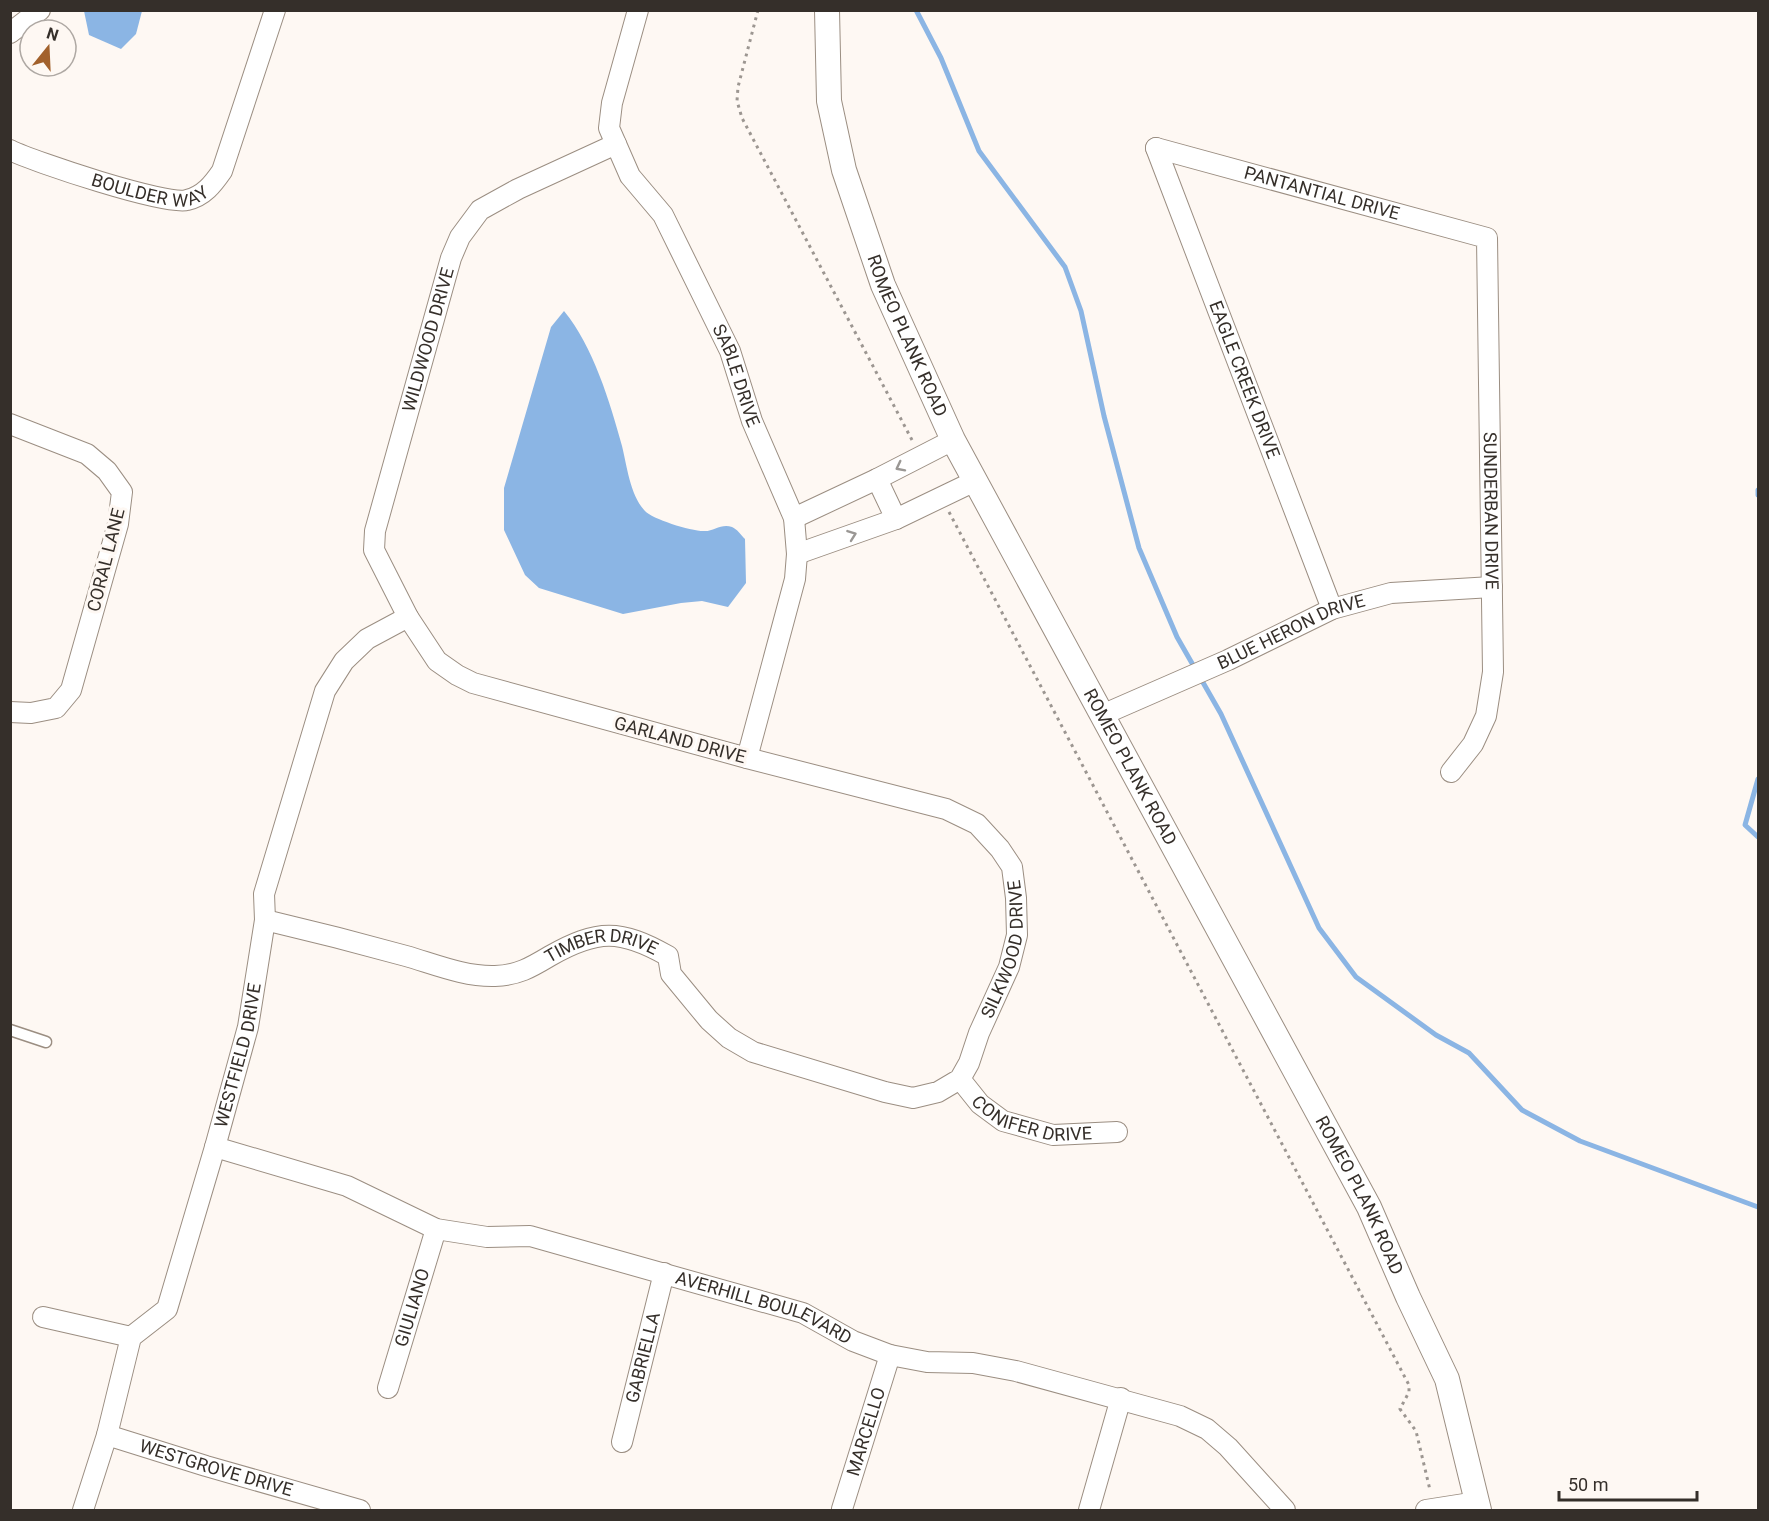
<svg xmlns="http://www.w3.org/2000/svg" width="1769" height="1521" font-family="Roboto,sans-serif">
	<style>
		.water { fill: #8bb5e4 }
		.lines { fill: none; stroke-linecap: round; stroke-linejoin: round }
		.stream { stroke: #8bb5e4; stroke-width: 5 }
		.service-casing { stroke: #9b8e82; stroke-width: 13 }
		.minor-casing { stroke: #9b8e82; stroke-width: 22 }
		.tertiary-casing { stroke: #9b8e82; stroke-width: 26 }
		.path { stroke: #9c9691; stroke-width: 3; stroke-dasharray: 3 4.5; stroke-linecap: butt }
		.service { stroke: #fff; stroke-width: 10 }
		.minor { stroke: #fff; stroke-width: 20 }
		.tertiary { stroke: #fff; stroke-width: 24 }
		.oneway { stroke: #9a9794 }
		.labels { text-anchor: middle; stroke-width: 6; stroke-linejoin: round; paint-order: stroke }
		.street-label { font-size: 18px; fill: #352f2a; stroke: #fef8f3 }
	</style>
	<rect width="100%" height="100%" fill="#fef8f3"/>
	<g class="water">
		<polygon points="84,11 84,10 142,11 136,34 121,49 89,35"/>
		<path d="M564,311C593,346 610,402 622,446C627,466 630,495 645,511C652,519 693,532 705,531C714,531 722,523 732,527C737,529 741,535 745,539L746,583L728,607L702,601L681,603L623,614L539,588L525,575L504,530V488L551,327Z"/>
	</g>
	<g class="lines">
		<g class="stream">
			<polyline points="916,10 941,58 979,151 1065,267 1081,311 1104,416 1139,548 1177,637 1221,714 1319,928 1356,977 1436,1035 1469,1053 1522,1110 1580,1141 1758,1207"/>
			<polyline points="1758,490 1758,495"/>
			<polyline points="1758,779 1745,825 1758,837"/>
		</g>
		<g class="service-casing">
			<polyline id="service" points="10,1030 46,1042"/>
		</g>
		<g class="minor-casing">
			<g id="minor">
				<path id="s1" d="M638,10L612,103L609,128L630,176L663,215L730,351L752,421L794,518L797,554L795,579L747,758"/>
				<polyline points="10,33 40,10"/>
				<path id="s2" d="M1156,148L1487,238L1493,672L1486,716L1473,744L1451,772"/>
				<path id="s3" d="M1156,148L1332,609"/>
				<path id="s4" d="M10,150C34,162 167,206 187,200C204,196 213,184 222,171L275,10"/>
				<polyline points="10,424 87,454 107,471 122,492 118,524 71,690 56,708 31,713 10,712"/>
				<polyline points="877,479 896,519"/>
				<polyline points="794,518 877,479 953,440"/>
				<polyline points="797,554 896,519 975,481"/>
				<path id="s5" d="M1102,715L1228,660L1332,609L1391,593L1492,587"/>
				<path id="s6" d="M265,920C312,931 359,943 406,956C434,964 465,977 495,976C518,975 530,968 550,956C597,929 621,929 668,956L671,974L709,1020L729,1038L753,1052L885,1092L913,1098L938,1092L960,1079L969,1063L979,1033L1009,967L1017,935L1016,898L1012,867L1000,849L977,824L946,809L747,758L473,683L457,675L437,661L408,617L374,550L375,531L451,258L460,237L480,210L518,189L616,144"/>
				<path id="s7" d="M960,1079L980,1104L1003,1121L1053,1135L1117,1132"/>
				<path id="s8" d="M215,1147L347,1186L436,1229L487,1237L530,1236L803,1313L853,1341L890,1355L927,1362L973,1363L1016,1371L1180,1416L1207,1429L1228,1447L1285,1510"/>
				<polyline points="43,1317 131,1337"/>
				<path id="s9" d="M388,1388L436,1229"/>
				<path id="s10" d="M107,1435L206,1466L360,1510"/>
				<path id="s11" d="M622,1442L664,1273"/>
				<path id="s12" d="M842,1509L890,1355"/>
				<path id="s13" d="M83,1510L107,1435L131,1337L167,1309L215,1147L248,1027L265,920L264,894L325,691L344,661L367,639L408,617"/>
				<polyline points="1089,1510 1121,1398"/>
				<polyline points="1426,1510 1477,1502"/>
			</g>
		</g>
		<g class="tertiary-casing">
			<g id="tertiary">
				<path id="s14" d="M827,10L829,101L844,170L883,285L953,440L1369,1207L1408,1297L1447,1379L1479,1510"/>
			</g>
		</g>
		<g class="path">
			<polyline points="758,10 738,87 737,101 742,118 912,440"/>
			<polyline points="949,512 1409,1385 1409,1392 1400,1409 1416,1431 1430,1490"/>
		</g>
		<use href="#service" class="service"/>
		<use href="#minor" class="minor"/>
		<use href="#tertiary" class="tertiary"/>
	</g>
	<defs><path id="oneway-chevron" d="M-2-3.5L2.5 0L-2 3.5" fill="none" stroke-width="1.6" stroke-linecap="round" stroke-linejoin="round" transform="scale(1.5)"/></defs>
	<g class="oneway">
		<use href="#oneway-chevron" transform="translate(900 467) rotate(153)"/>
		<use href="#oneway-chevron" transform="translate(852 535) rotate(-20)"/>
	</g>
	<g class="labels">
		<g class="street-label">
			<text dy="6" stroke="none"><textPath href="#s4" startOffset="147">BOULDER WAY</textPath></text>
			<text dy="6" stroke="none"><textPath href="#s2" startOffset="172">PANTANTIAL DRIVE</textPath></text>
			<text dy="6" stroke="none"><textPath href="#s14" startOffset="339">ROMEO PLANK ROAD</textPath></text>
			<text dy="6" stroke="none"><textPath href="#s6" startOffset="1964">WILDWOOD DRIVE</textPath></text>
			<text dy="6" stroke="none"><textPath href="#s1" startOffset="402">SABLE DRIVE</textPath></text>
			<text dy="6" stroke="none"><textPath href="#s3" startOffset="248">EAGLE CREEK DRIVE</textPath></text>
			<text dy="6" stroke="none"><textPath href="#s2" startOffset="616">SUNDERBAN DRIVE</textPath></text>
			<text transform="translate(106 560) rotate(-76)" y="6">CORAL LANE</text>
			<text dy="6" stroke="none"><textPath href="#s5" startOffset="207">BLUE HERON DRIVE</textPath></text>
			<text transform="translate(680 740) rotate(15)" y="6">GARLAND DRIVE</text>
			<text dy="6" stroke="none"><textPath href="#s14" startOffset="825">ROMEO PLANK ROAD</textPath></text>
			<text dy="6" stroke="none"><textPath href="#s6" startOffset="912">SILKWOOD DRIVE</textPath></text>
			<text dy="6" stroke="none"><textPath href="#s6" startOffset="351">TIMBER DRIVE</textPath></text>
			<text dy="6" stroke="none"><textPath href="#s13" startOffset="489">WESTFIELD DRIVE</textPath></text>
			<text dy="6" stroke="none"><textPath href="#s7" startOffset="88">CONIFER DRIVE</textPath></text>
			<text dy="6" stroke="none"><textPath href="#s14" startOffset="1311">ROMEO PLANK ROAD</textPath></text>
			<text dy="6" stroke="none"><textPath href="#s9" startOffset="84">GIULIANO</textPath></text>
			<text dy="6" stroke="none"><textPath href="#s8" startOffset="576">AVERHILL BOULEVARD</textPath></text>
			<text dy="6" stroke="none"><textPath href="#s11" startOffset="87">GABRIELLA</textPath></text>
			<text dy="6" stroke="none"><textPath href="#s12" startOffset="81">MARCELLO</textPath></text>
			<text dy="6" stroke="none"><textPath href="#s10" startOffset="114">WESTGROVE DRIVE</textPath></text>
		</g>
	</g>
	<rect width="1769" height="1521" fill="none" stroke="#352f2a" stroke-width="24"/>
	<g transform="translate(48 48) rotate(18)"><circle r="28" fill="#fef8f3" stroke="#aea8a3" stroke-width="1.5"/>
	<path d="M0-4.5L10 22L0 15L-10 22Z" fill="#a2612c"/>
	<text y="-9" font-size="16" font-weight="bold" text-anchor="middle" fill="#352f2a">N</text>
	</g>
	<path d="M1559 1491v9h138v-9" fill="none" stroke="#352f2a" stroke-width="3"/>
	<text x="1568" y="1491" font-size="18" fill="#352f2a" stroke="#fef8f3" stroke-width="4.5" paint-order="stroke">50 m</text>
</svg>
